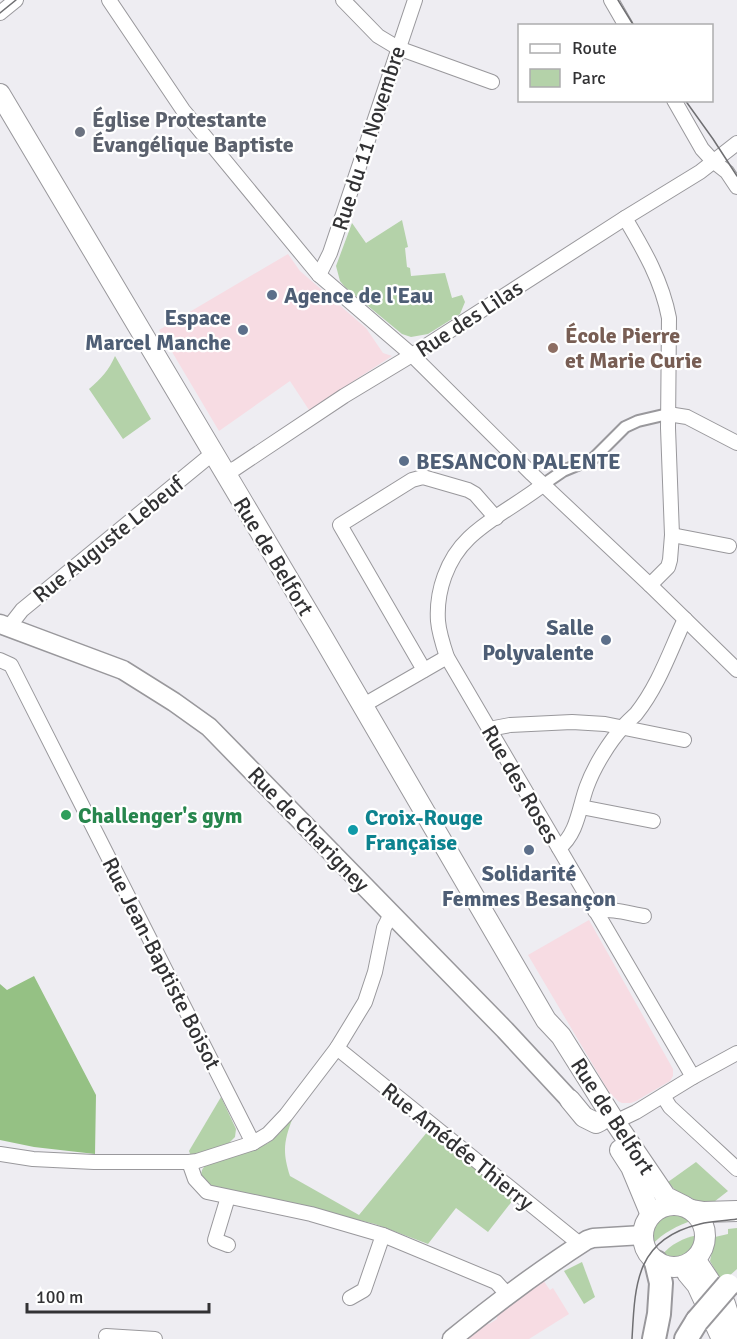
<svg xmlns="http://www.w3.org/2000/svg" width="737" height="1339" font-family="Signika,sans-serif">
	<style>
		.commercial { fill: #f7dce3 }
		.green { fill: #b4d2a9 }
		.forest { fill: #95c184 }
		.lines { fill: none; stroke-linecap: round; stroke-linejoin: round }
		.pedestrian-casing { stroke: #99989c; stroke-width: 14 }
		.minor-casing { stroke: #99989c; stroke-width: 16 }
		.tertiary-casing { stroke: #99989c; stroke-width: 21 }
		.secondary-casing { stroke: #99989c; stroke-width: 22 }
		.primary-casing { stroke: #99989c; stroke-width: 26 }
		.pedestrian { stroke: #fff; stroke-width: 10 }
		.minor { stroke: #fff; stroke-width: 14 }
		.tertiary { stroke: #fff; stroke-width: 18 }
		.secondary { stroke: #fff; stroke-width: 20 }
		.primary { stroke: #fff; stroke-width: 22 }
		.tram { stroke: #6f6f72; stroke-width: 1.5 }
		.primary-bridge-casing { stroke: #99989c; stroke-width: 26; stroke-linecap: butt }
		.primary-bridge { stroke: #fff; stroke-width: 22 }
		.worship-dot { fill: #6b7280; stroke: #fff; stroke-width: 2 }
		.service-dot { fill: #5c6f8a; stroke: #fff; stroke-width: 2 }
		.education-dot { fill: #8d6e63; stroke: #fff; stroke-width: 2 }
		.leisure-dot { fill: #2e9e5b; stroke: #fff; stroke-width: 2 }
		.culture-dot { fill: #0f9aa8; stroke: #fff; stroke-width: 2 }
		.labels { text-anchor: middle; stroke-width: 4.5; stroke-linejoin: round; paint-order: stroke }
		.worship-label { font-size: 22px; font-weight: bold; fill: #5b616d; stroke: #fff; text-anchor: start }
		.street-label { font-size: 22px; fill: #323234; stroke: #fff }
		.service-label { font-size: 22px; font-weight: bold; fill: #4e5e75; stroke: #fff; text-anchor: start }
		.education-label { font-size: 22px; font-weight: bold; fill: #785e54; stroke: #fff; text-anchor: start }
		.leisure-label { font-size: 22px; font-weight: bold; fill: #27864d; stroke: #fff; text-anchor: start }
		.culture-label { font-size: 22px; font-weight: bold; fill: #0d838f; stroke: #fff; text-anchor: start }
	</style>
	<rect width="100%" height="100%" fill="#eeedf2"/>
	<g class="commercial">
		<polygon points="288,254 300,271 366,328 383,353 392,356 309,410 290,381 219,431 159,330"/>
		<polygon points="589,920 673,1069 673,1076 670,1081 636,1101 631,1103 622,1103 618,1101 609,1092 528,955"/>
		<polygon points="543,1280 550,1290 553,1288 569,1314 529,1339 463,1339 484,1323 489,1324 497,1319 497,1313"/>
	</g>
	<g class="green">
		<polygon points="402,220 408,247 405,248 407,267 410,268 411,276 445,273 452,298 462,295 465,302 460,314 428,334 411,337 402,334 345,287 340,281 336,266 352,223 366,243"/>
		<path d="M115,356L151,419L123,439L89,389C101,379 109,370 115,356Z"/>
		<polygon points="221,1097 236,1129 235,1137 229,1143 191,1156 189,1151"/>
		<path d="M293,1117C284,1141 282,1151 290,1176L359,1215L428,1131L513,1200L488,1232L456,1208L428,1244L375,1224L256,1195L213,1186L207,1183L201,1175C202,1170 202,1169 205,1166C219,1154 253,1154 271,1141C279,1135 286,1125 293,1117Z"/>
		<polygon points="696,1162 728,1191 710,1205 703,1205 690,1197 678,1193 668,1182"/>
		<path d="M669,1212C679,1211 686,1213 693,1220C678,1226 663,1232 652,1245C648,1230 654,1218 669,1212Z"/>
		<polygon points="737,1228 737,1269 728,1277 721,1280 710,1261 715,1237 728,1234 728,1229"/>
		<path d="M698,1235C697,1257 680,1264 661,1256C671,1244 683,1238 698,1235Z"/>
		<polygon points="582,1262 595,1297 584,1304 564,1271"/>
	</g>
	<polygon class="forest" points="34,976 96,1095 95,1154 34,1147 0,1140 0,984 7,990"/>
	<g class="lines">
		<g class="pedestrian-casing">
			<polyline id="pedestrian" points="544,484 563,471 594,458 625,427 638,421 668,414"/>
		</g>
		<g class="minor-casing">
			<g id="minor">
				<polyline points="109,0 183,110 319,275 412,355 532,474 650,585 737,670"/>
				<polyline points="343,0 378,36 398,48 492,82"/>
				<polyline points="611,0 626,26"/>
				<polyline points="0,13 16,0"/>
				<polyline points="674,100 702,149 713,161 727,172 737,187"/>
				<path d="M625,218C644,250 662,281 669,318L668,428L672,535L670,560L668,567L650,585"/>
				<polyline points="319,275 330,253 415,0"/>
				<polyline points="668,414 687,417 737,443"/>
				<polyline points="225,474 236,468 344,396 412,355 625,218 700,172 737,143"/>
				<path d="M544,484C520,503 491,517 469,538C447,559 436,591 438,621C439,633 443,645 447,657L693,1077"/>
				<polyline points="672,535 729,546"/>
				<polyline points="8,628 22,610 212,454"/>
				<polyline points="0,660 11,665 253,1143"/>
				<polyline points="424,670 340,525 412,480 423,477 468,490 475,494 496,518"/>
				<polyline points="362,706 447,657"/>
				<polyline points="489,729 510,725 572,722 605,724 684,740"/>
				<polyline points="581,807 653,821"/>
				<path d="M559,848C578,833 579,807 587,786C594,767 609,742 623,727C627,722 632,718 636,714C659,685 670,651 685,619"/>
				<path d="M595,911C612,908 627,913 644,916"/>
				<polyline points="337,1048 576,1241 578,1246"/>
				<polyline points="663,1096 670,1107 737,1169"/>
				<polyline points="615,1122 636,1112 693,1077 737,1053"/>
				<polyline points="0,1154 33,1159 94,1162 189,1162 197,1161 253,1143 268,1134 286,1115 337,1048 365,1002 375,972 384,928 388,920 392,915"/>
				<polyline points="189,1162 195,1179 207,1192 311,1214 383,1235 496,1282 507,1294"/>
				<polyline points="228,1197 215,1240 228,1245"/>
				<polyline points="350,1298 364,1290 383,1235"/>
				<polyline points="106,1336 155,1339"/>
			</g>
		</g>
		<g class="tertiary-casing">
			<g id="tertiary">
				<polyline points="0,624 123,670 174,702 209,727 505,1030 570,1100"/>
				<path d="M452,1339C496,1303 540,1270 587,1240L593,1238L643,1235"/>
			</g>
		</g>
		<g class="secondary-casing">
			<g id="secondary">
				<polyline points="0,94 321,634 546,1020 561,1036 615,1122 666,1197 684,1206"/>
				<polyline points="570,1100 584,1117 596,1123 600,1121"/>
				<polyline points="620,1150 631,1167 651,1215"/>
				<circle cx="674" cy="1236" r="31"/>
				<polyline points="692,1210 704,1212 737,1211"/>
				<polyline points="695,1259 725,1304 736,1339"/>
				<polyline points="687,1273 697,1285 722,1339"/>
			</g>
		</g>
		<g class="primary-casing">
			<g id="primary">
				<polyline points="654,1339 659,1314 661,1283 656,1262"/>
				<polyline points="686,1339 697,1321"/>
			</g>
		</g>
		<use href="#pedestrian" class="pedestrian"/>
		<use href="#minor" class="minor"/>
		<use href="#tertiary" class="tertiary"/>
		<use href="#secondary" class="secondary"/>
		<use href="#primary" class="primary"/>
		<g class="tram">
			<polyline points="618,0 634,26"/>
			<polyline points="0,13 16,0"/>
			<polyline points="685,100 713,139 737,176"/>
			<path d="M632,1339C635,1283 636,1239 700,1224C712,1221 725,1221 737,1219"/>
		</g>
		<g class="primary-bridge-casing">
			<polyline id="primary-bridge" points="697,1321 728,1285"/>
		</g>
		<use href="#primary-bridge" class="primary-bridge"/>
	</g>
	<circle class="worship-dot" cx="80" cy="132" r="6"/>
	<g class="service-dot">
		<circle cx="272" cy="295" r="6"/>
		<circle cx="243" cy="330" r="6"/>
		<circle cx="404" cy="461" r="6"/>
		<circle cx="606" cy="640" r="6"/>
		<circle cx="529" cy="850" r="6"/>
	</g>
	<circle class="education-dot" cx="553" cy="348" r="6"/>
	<circle class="leisure-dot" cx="66" cy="815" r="6"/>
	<circle class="culture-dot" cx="353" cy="830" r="6"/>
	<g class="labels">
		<g class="worship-label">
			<text x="92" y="127">Église Protestante<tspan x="92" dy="25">Évangélique Baptiste</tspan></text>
		</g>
		<g class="street-label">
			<text transform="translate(368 138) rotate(-72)" y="8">Rue du 11 Novembre</text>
			<text transform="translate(469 318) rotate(-33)" y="8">Rue des Lilas</text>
			<text transform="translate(108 539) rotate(-39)" y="8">Rue Auguste Lebeuf</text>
			<text transform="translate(274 556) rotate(59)" y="8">Rue de Belfort</text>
			<text transform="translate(521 784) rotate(60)" y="8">Rue des Roses</text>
			<text transform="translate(309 829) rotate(46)" y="8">Rue de Charigney</text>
			<text transform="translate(162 963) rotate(63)" y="8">Rue Jean-Baptiste Boisot</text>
			<text transform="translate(613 1116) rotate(57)" y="8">Rue de Belfort</text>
			<text transform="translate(458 1146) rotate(39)" y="8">Rue Amédée Thierry</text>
		</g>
		<g class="service-label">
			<text x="284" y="303">Agence de l'Eau</text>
			<text x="231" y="325" text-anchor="end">Espace<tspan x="231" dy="25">Marcel Manche</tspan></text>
			<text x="416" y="469">BESANCON PALENTE</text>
			<text x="594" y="635" text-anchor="end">Salle<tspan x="594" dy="25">Polyvalente</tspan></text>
			<text x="529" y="881" text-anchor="middle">Solidarité<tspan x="529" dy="25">Femmes Besançon</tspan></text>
		</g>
		<g class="education-label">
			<text x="565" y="343">École Pierre<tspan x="565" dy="25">et Marie Curie</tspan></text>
		</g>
		<g class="leisure-label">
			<text x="78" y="823">Challenger's gym</text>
		</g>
		<g class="culture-label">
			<text x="365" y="825">Croix-Rouge<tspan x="365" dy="25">Française</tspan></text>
		</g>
	</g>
	<rect x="518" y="24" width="195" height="78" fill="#ffffff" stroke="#adadae" stroke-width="1.5"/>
	<rect x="530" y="44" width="30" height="9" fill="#ffffff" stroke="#adadae" stroke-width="1.5"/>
	<text x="572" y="54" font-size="18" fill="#323234">Route</text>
	<rect x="530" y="69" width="30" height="18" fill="#b4d2a9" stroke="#adadae" stroke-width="1.5"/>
	<text x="572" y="84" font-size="18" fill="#323234">Parc</text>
	<path d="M27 1303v9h182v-9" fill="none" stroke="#323234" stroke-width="3"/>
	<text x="36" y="1303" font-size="18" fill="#323234" stroke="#ffffff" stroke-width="4.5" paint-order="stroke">100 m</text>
</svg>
